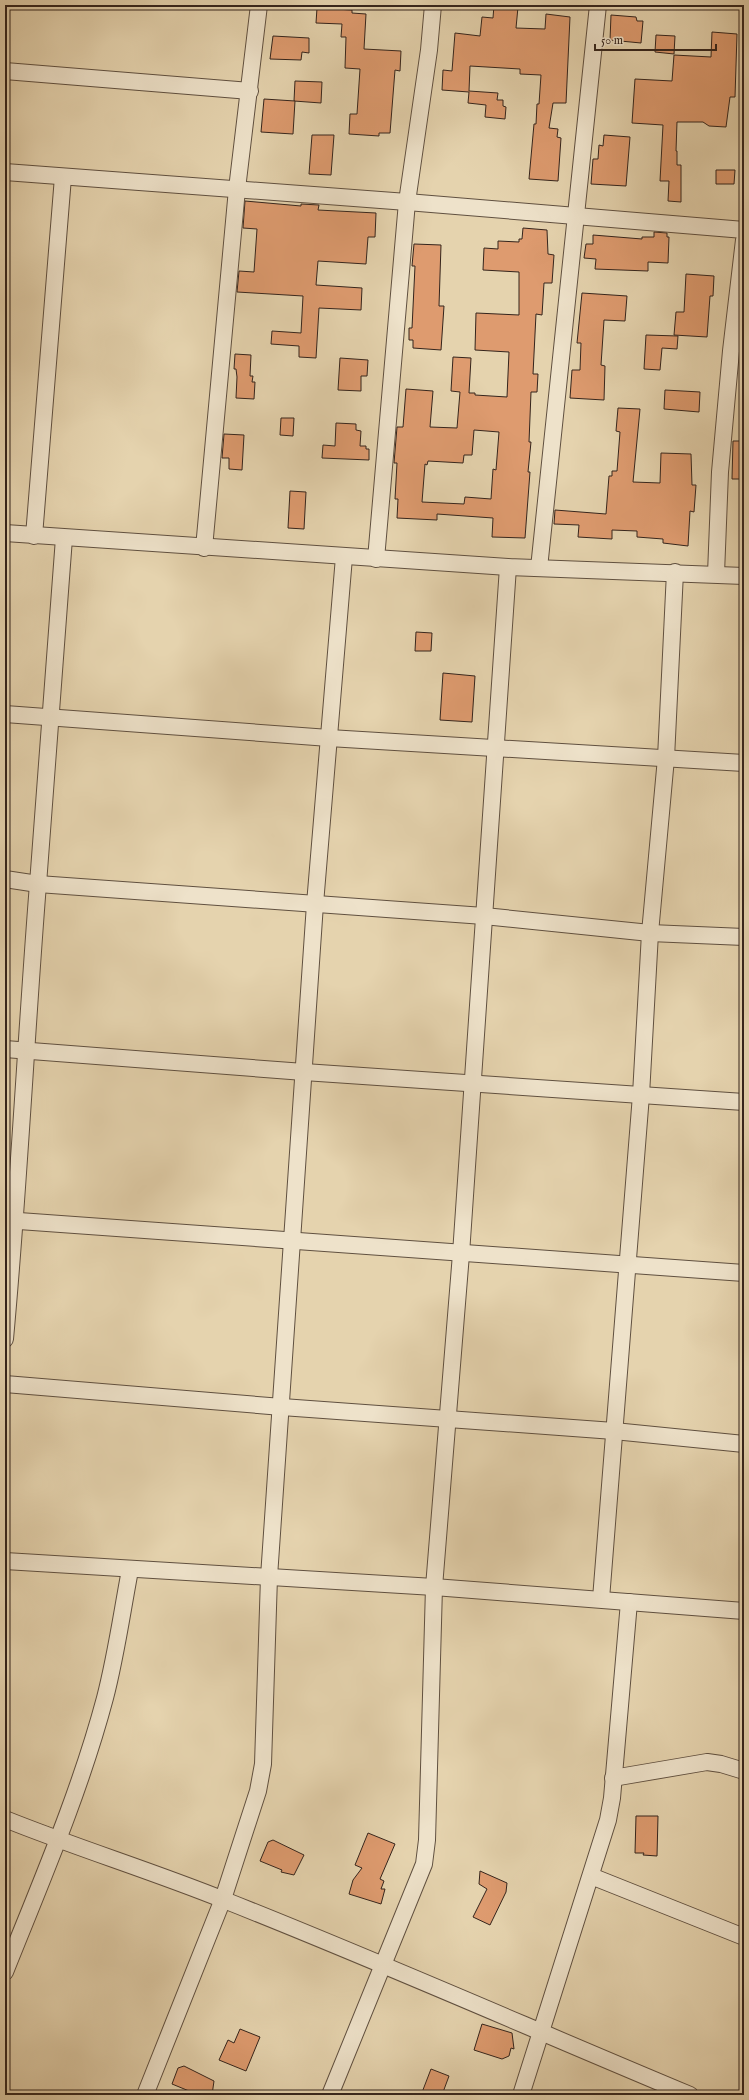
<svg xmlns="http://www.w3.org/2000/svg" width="749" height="2100" font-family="'IM FELL English',serif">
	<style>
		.building { fill: #de9b6f; stroke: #34241c; fill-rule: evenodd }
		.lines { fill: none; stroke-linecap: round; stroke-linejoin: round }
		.minor-casing { stroke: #605040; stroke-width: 18 }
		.minor { stroke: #eee2ca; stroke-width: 16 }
	</style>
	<rect width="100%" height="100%" fill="#e5d3ae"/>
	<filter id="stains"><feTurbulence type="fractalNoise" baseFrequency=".005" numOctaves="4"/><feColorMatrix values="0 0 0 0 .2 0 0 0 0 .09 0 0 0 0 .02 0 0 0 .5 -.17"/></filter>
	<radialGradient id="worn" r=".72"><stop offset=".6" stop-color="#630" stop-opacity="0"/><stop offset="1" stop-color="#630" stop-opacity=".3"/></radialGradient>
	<g class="building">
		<polygon points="494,5 518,7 516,28 545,29 546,14 570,17 566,103 553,103 549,128 558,129 557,137 561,138 558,181 529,179 534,124 536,124 537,104 539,104 541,75 520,74 520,69 470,66 469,91 498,93 497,100 503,100 503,106 506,107 505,119 485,117 486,105 468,103 469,92 442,90 443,70 452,71 455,33 480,36 482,17 493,18"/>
		<polygon points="317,8 352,10 352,13 366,14 364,49 401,51 400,71 395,70 390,133 379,133 379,136 349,134 350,114 357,114 360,69 345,68 346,37 341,37 342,24 316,23"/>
		<polygon points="611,15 636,17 637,21 643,21 641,43 610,40"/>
		<polygon points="712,32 737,34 735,97 730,97 726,127 709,126 703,122 677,122 676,151 677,151 677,165 681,165 681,202 668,201 669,181 660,181 663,125 632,123 635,79 672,81 674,55 711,57"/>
		<polygon points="656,35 675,36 674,54 655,52"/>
		<polygon points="273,36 309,38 309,53 302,52 301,60 270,59"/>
		<polygon points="295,81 322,82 321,103 294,101"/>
		<polygon points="264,99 295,101 293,134 261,132"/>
		<polygon points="312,135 334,135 331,175 309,174"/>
		<polygon points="604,135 630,137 626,186 591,184 593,159 598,159 599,145 603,146"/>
		<polygon points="716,170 735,170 734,184 716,184"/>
		<polygon points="245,201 301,206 301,204 319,205 318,210 376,213 375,237 368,237 366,264 318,261 316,285 362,288 361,310 319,308 316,358 299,357 299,346 271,344 272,331 301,333 303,296 237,292 239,271 254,272 257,229 243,228"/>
		<path d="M523,228L547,230L548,254L554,255L552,283H544L542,315L536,314L533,374H538L537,392H531L529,442H531L528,472H530L525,538L492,537L493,518L437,514V520L397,518L398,499H395L397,463H394L397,427H403L406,389L433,391L430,427L457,428L460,392L451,391L453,357L471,358L469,393H475V395L507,397L509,352L475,350L476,313L519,315V272L483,270L484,248L498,249V241L519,242V239H522ZM474,430L499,432L496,470L493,469L491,499L465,497L464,504L422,502L425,464L427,465L428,461L463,463L464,455H472Z"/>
		<polygon points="654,232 667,233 667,237 669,237 668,263 648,262 648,271 595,269 596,259 584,258 586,244 593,244 593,235 642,239 642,237 654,237"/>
		<polygon points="414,244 441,245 439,306 444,306 441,350 413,348 413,340 409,340 409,328 412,328 415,266 412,266"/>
		<polygon points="686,274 714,276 713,296 710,296 707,337 674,335 676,312 684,312"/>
		<polygon points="582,293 627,296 625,321 604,320 601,365 605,366 604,400 570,398 572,370 580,370 581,343 577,343"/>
		<polygon points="646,335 678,336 677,349 662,348 660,370 644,369"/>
		<polygon points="235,354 251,355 250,376 253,376 252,382 255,382 254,399 236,398 237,377 236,369 234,369"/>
		<polygon points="340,358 368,360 367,376 361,376 361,391 338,390"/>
		<polygon points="665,390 700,392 699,412 664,409"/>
		<polygon points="618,408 640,409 633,482 660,483 661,453 691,454 692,485 696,485 694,512 690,511 688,546 663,543 663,539 637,537 637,531 612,530 612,539 578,537 579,525 554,524 555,510 606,514 609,476 612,476 612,471 617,471 620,432 616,431"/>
		<polygon points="281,418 294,418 293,436 280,435"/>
		<polygon points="336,423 356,424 356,430 361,431 360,446 366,446 366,449 369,449 369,460 322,458 323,445 335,446"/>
		<polygon points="224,434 244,435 242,470 229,469 229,458 222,458"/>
		<polygon points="733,441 744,441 744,479 732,479"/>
		<polygon points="290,491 306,492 304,529 288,528"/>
		<polygon points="416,632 432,633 431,651 415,651"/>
		<polygon points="443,673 475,676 472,722 440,720"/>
		<polygon points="636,1816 658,1816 657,1856 643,1855 644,1853 635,1853"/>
		<polygon points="368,1833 395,1844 380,1879 384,1881 381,1889 385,1889 381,1904 349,1894 353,1880 362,1868 355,1865"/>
		<polygon points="273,1840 304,1855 294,1875 281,1872 282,1870 260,1861 268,1842"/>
		<polygon points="480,1871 507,1883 506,1892 490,1925 473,1917 487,1889 479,1884"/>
		<polygon points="482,2024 512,2033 514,2049 511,2048 509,2056 502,2059 474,2050"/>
		<polygon points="240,2029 260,2037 246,2071 219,2060 228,2040 234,2043"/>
		<polygon points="184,2066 214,2081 212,2095 194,2095 194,2093 172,2084 178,2068"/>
		<polygon points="431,2069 449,2076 442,2095 421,2095"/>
	</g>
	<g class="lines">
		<g class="minor-casing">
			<g id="minor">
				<polyline points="5,71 250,91"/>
				<polyline points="5,172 407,202 744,230"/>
				<polyline points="5,533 508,567 744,576"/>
				<polyline points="34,536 63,177"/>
				<polyline points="204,548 237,189 259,5"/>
				<polyline points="376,559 407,202 429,50 433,5"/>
				<polyline points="539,568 598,5"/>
				<polyline points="716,574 720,472 731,351 744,240"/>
				<polyline points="5,714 329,738 744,763"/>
				<polyline points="5,879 38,884 484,916 650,933 744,937"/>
				<polyline points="5,1049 304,1072 744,1102"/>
				<polyline points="5,1220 744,1273"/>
				<path d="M5,1339C19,1187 26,1035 38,884C46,769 56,653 64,538"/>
				<polyline points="5,1384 282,1407 614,1431 744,1444"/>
				<polyline points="5,1561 434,1587 744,1611"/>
				<polyline points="601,1599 641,1095 650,933 666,758 675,572"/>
				<polyline points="613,1778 707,1762 721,1764 744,1771"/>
				<path d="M5,1819C77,1848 152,1871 224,1900C381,1962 534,2030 690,2095"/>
				<polyline points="591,1876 744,1937"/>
				<path d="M5,1972C41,1882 80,1792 105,1698C116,1656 122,1612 130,1570"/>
				<polyline points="145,2095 223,1899 258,1791 263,1764 269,1577 315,904 344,557"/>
				<polyline points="330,2095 424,1864 427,1840 434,1587 461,1254 508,567"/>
				<polyline points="521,2095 608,1820 612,1798 629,1602"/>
			</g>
		</g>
		<use href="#minor" class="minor"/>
	</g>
	<rect width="749" height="2100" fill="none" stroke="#e5d3ae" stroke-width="20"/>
	<rect x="6" y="6" width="737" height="2088" fill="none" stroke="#34241c" stroke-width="2"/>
	<rect x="10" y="10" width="729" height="2080" fill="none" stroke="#34241c"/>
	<path d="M595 44v6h121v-6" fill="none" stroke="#34241c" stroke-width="2"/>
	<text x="601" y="44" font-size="12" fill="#34241c" stroke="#eee2ca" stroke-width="3" paint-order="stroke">50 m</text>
	<rect width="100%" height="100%" filter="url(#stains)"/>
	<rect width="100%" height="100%" fill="url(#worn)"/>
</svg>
